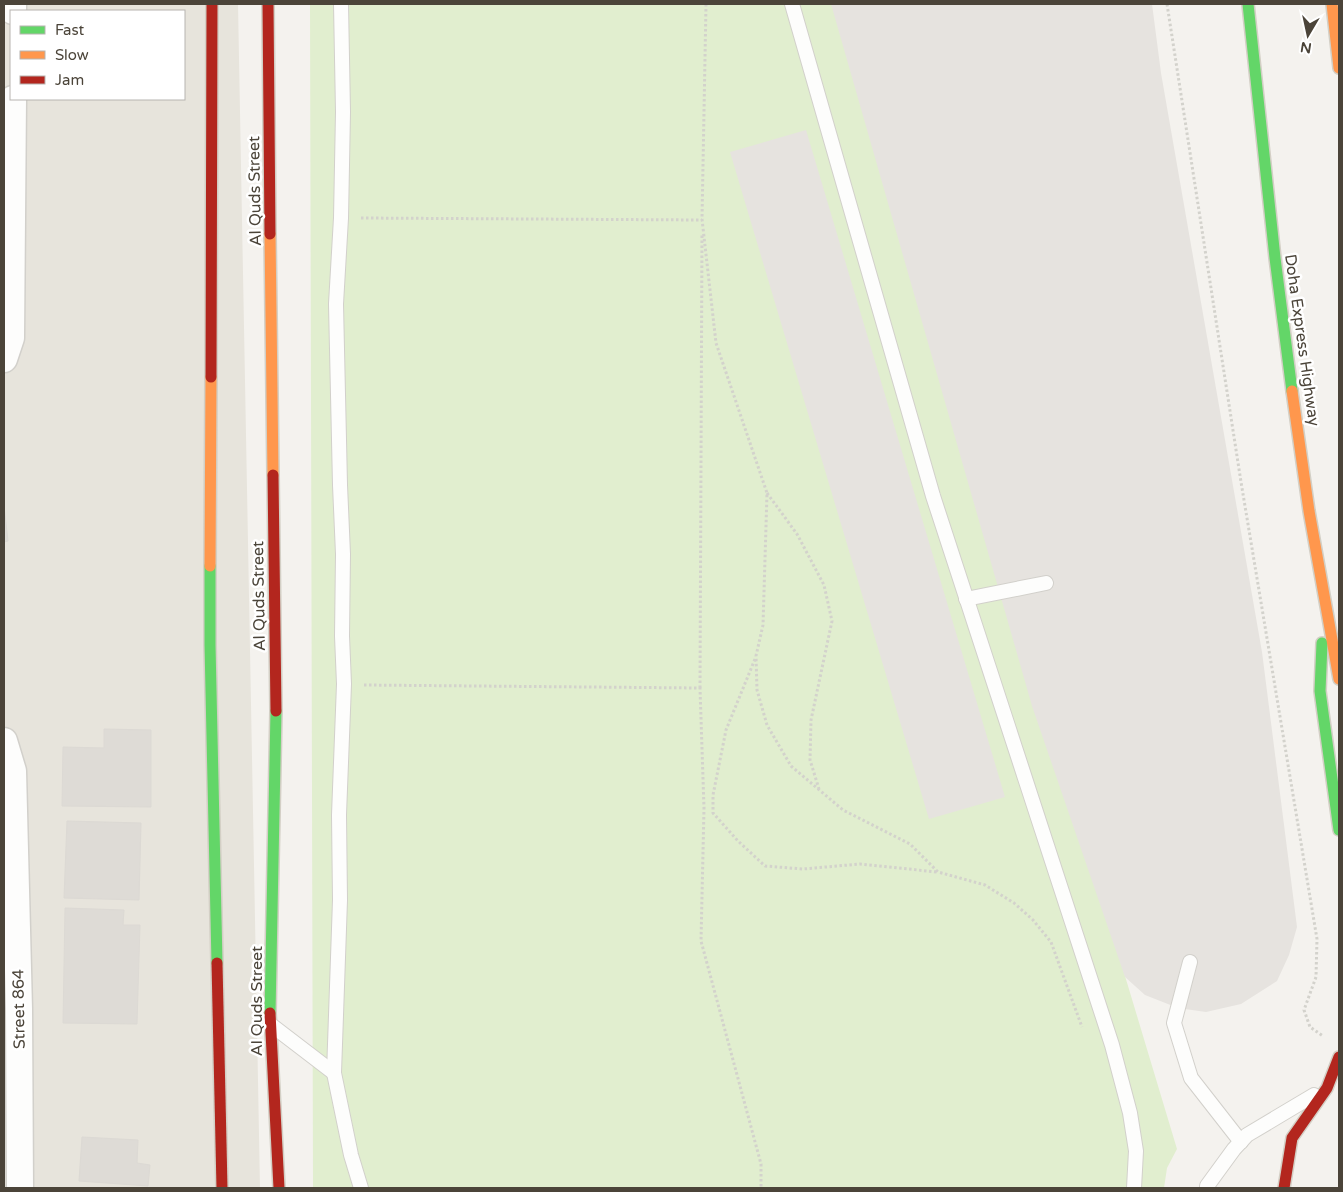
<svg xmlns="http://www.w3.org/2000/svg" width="1343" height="1192" font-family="'Varela Round',sans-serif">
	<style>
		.residential { fill: #e7e4dc; fill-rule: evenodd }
		.green { fill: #e1eecf }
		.parking { fill: #e6e3df }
		.building { fill: #dedbd6; stroke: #dcd9d4 }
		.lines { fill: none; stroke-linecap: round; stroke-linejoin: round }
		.lane-casing { stroke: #d2d0cb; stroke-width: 16 }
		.street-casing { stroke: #d2d0cb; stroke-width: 29 }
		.fast-casing { stroke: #d3cfc5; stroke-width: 14 }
		.slow-casing { stroke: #d3cfc5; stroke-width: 14 }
		.jam-casing { stroke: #d3cfc5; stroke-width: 14 }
		.path { stroke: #d3d2cc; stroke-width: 3; stroke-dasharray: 2.5 2.5; stroke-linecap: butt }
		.lane { stroke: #fdfdfc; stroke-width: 14 }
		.street { stroke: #fdfdfc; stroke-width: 26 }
		.fast { stroke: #63d668; stroke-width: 11 }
		.slow { stroke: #ff974d; stroke-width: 11 }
		.jam { stroke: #b3261e; stroke-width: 11 }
		.labels { text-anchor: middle; stroke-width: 5; stroke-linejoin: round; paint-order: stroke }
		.street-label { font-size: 16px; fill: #4b4439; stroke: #fff }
	</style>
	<rect width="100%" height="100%" fill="#f4f2ee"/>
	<path class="residential" d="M4,4H238L260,1188H4ZM11,11H184V99H11Z"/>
	<polygon class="green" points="310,4 833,4 1177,1149 1167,1168 1164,1188 313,1188"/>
	<g class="parking">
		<polygon points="831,4 1152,4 1161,73 1262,652 1297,927 1289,955 1277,981 1241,1004 1206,1012 1178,1008 1145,995 1125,977 1032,706"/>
		<polygon points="806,130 1005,797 929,819 730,152"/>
	</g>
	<g class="building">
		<polygon points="4,506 8,541 4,542"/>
		<polygon points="104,729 151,730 151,807 62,806 63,747 104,748"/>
		<polygon points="67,821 141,823 139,900 64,898"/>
		<polygon points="65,908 124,910 123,925 140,925 137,1024 63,1023"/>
		<polygon points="82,1137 138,1140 137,1163 150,1165 148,1186 79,1181"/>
	</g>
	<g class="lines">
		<g class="lane-casing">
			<g id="lane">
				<polyline points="341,4 343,112 341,218 336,304 340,485 343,554 342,636 344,684 339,815 340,900 334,1073 351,1155 361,1188"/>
				<polyline points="792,4 933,496 1112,1045 1130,1113 1136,1151 1134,1188"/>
				<polyline points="966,599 1046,583"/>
				<polyline points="1190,962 1174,1023 1191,1078 1241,1142"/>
				<polyline points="270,1024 334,1073"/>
				<polyline points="1207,1188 1207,1186 1234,1149 1247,1135 1314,1095"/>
			</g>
		</g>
		<g class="street-casing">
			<g id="street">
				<polyline points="13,4 13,11"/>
				<polyline points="4,359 11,338 13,99"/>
				<polyline points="4,741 13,771 19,1009 20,1188"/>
			</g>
		</g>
		<g class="fast-casing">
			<g id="fast">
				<polyline points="1248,4 1275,258 1292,391"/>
				<polyline points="210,566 210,645 217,963"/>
				<polyline points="1322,643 1320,691 1339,830"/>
				<polyline points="270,1013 276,711"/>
			</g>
		</g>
		<g class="slow-casing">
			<g id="slow">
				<polyline points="1332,4 1339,68"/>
				<polyline points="270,234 273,475"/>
				<polyline points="1292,391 1309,511 1339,679"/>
				<polyline points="210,566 211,377"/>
			</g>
		</g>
		<g class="jam-casing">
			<g id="jam">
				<polyline points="268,4 270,234"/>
				<polyline points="211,377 212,4"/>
				<polyline points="273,475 276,711"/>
				<polyline points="217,963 222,1188"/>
				<polyline points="270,1013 279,1188"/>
				<polyline points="1284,1188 1292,1138 1327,1088 1339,1057"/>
			</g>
		</g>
		<g class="path">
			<polyline points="706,4 702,219 716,343 767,493 763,625 756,656 757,690 767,725 791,766 843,810 910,844 938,872 985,885 1014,903 1033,920 1051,942 1082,1027"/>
			<polyline points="1167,4 1241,482 1317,939 1316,977 1304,1010 1310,1027 1323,1036"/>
			<polyline points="361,218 702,220"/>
			<polyline points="767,493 797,534 824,585 832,621 811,720 810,760 819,789"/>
			<polyline points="755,659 726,730 713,795 713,813 738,841 765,866 803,869 860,864 937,872"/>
			<polyline points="364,685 700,688 704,808 701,941 761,1164 761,1188"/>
			<polyline points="700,688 702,233"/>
		</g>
		<use href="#lane" class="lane"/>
		<use href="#street" class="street"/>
		<use href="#fast" class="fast"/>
		<use href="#slow" class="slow"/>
		<use href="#jam" class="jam"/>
	</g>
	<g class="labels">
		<g class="street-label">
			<text transform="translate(254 191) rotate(-91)" y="6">Al Quds Street</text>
			<text transform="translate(1303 340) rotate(82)" y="6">Doha Express Highway</text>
			<text transform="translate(258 596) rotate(-91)" y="6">Al Quds Street</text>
			<text transform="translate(256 1001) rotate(-90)" y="6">Al Quds Street</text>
			<text transform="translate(18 1009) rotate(-91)" y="6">Street 864</text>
		</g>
	</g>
	<rect width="1343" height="1192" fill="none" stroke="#4b4439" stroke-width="10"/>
	<rect x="10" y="10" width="175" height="90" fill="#ffffff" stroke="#b7b4b0"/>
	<rect x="20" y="26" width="25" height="8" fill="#63d668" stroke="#b7b4b0"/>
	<text x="55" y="35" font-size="15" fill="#4b4439">Fast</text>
	<rect x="20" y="51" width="25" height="8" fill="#ff974d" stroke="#b7b4b0"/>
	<text x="55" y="60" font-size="15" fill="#4b4439">Slow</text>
	<rect x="20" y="76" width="25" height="8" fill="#b3261e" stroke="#b7b4b0"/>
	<text x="55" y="85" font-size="15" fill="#4b4439">Jam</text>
	<g transform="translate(1308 35) rotate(189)" stroke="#ffffff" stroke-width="4" paint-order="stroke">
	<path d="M0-4L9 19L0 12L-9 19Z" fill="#4b4439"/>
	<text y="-8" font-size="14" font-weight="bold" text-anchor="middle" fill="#4b4439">N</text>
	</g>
</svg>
